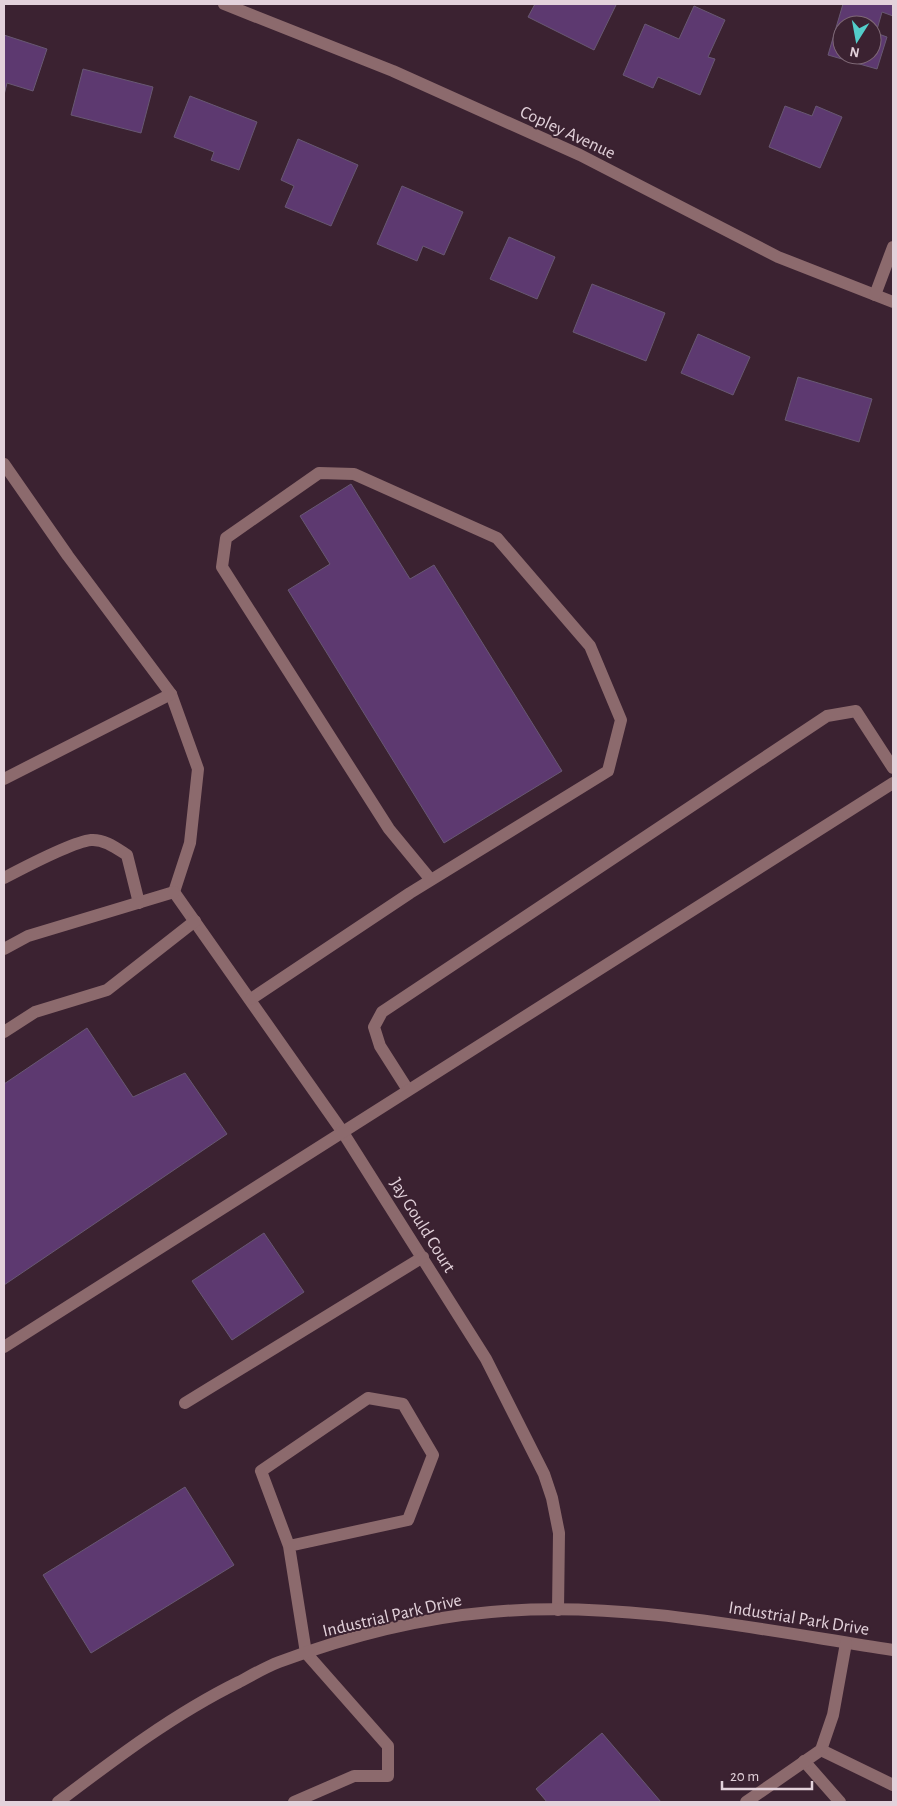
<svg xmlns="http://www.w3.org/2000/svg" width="897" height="1806" font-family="'Alegreya Sans',sans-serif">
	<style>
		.building { fill: #5d3970; stroke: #685872; fill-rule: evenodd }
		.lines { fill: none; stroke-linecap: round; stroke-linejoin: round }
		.minor { stroke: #8c6a6d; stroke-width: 12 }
		.labels { text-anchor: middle; stroke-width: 4; stroke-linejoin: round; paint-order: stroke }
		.street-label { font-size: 18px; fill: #e3d2db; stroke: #3b2231 }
	</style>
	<rect width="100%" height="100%" fill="#3b2231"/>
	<g class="building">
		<polygon points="535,4 614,4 616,5 594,50 528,17"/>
		<path d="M843,4H893V16L882,12L876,33L887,37L877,69L828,55ZM842,25H872V55H842Z"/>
		<polygon points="694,6 725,20 708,57 715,59 700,95 658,77 653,88 623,75 645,24 679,39"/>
		<polygon points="4,35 47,49 33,91 7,83 4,95"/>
		<polygon points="83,69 153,87 141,133 71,115"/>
		<polygon points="190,96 257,122 239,170 211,160 214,152 174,137"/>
		<polygon points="785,106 812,116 816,106 842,117 820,168 769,147"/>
		<polygon points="298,139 358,165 331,226 285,207 294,186 281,180"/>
		<polygon points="402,186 463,212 444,255 423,246 417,261 377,244"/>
		<polygon points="509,237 555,257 537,299 490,279"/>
		<polygon points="592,284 665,313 646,361 573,332"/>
		<polygon points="698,334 750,357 733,395 681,373"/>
		<polygon points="798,377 872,399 859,442 785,420"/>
		<polygon points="351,484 410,579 434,565 562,771 444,843 288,590 330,564 300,516"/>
		<polygon points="87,1028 133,1097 185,1073 227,1134 4,1285 4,1084"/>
		<polygon points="264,1233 304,1292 232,1340 192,1281"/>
		<polygon points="185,1487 234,1565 91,1653 43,1575"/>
		<polygon points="602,1733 661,1802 547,1802 536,1789"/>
	</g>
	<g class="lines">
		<g class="minor">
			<polyline points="224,4 393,71 580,155 778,257 893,302"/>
			<polyline points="875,295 893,247"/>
			<polyline points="4,464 68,556 171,694 198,769 190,843 174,892"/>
			<polyline points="4,779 171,694"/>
			<path d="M4,878C23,868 72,842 91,840C104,839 116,848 127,855L139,903"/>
			<polyline points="174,892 342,1131 486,1359 544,1474 552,1498 559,1533 558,1610"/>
			<polyline points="4,949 28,936 174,892"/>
			<polyline points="251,999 410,893 608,771 621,720 590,646 497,538 354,474 319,473 226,538 222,567 389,829 431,880"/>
			<polyline points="4,1032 35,1012 107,990 195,921"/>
			<polyline points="408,1090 380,1046 374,1027 382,1012 827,716 856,711 893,768"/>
			<polyline points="4,1347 893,783"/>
			<polyline points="185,1403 423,1257"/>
			<polyline points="289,1546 261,1471 368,1398 403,1404 433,1455 408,1520 289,1546 306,1653 388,1746 388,1776 354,1776 294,1802"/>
			<polyline points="821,1750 893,1785"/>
			<polyline points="804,1761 840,1802"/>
			<path d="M58,1802C116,1758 174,1714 239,1682C252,1675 266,1667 279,1662C346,1637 420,1618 491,1612C624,1600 762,1630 893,1650"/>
			<polyline points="746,1802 821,1750 833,1715 846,1643"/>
		</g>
	</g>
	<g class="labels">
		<g class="street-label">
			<text transform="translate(568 132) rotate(25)" y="6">Copley Avenue</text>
			<text transform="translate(423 1225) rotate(58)" y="6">Jay Gould Court</text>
			<text transform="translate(392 1615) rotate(-13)" y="6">Industrial Park Drive</text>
			<text transform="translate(799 1618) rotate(9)" y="6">Industrial Park Drive</text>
		</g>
	</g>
	<rect width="897" height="1806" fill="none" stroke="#e3d2db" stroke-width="10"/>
	<g transform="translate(857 40) rotate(191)"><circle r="24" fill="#3b2231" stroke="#7e6875"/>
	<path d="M0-4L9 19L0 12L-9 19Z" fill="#53cdca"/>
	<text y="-8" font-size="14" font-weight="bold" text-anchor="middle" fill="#e3d2db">N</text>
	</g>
	<path d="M722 1781v8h90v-8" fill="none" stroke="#e3d2db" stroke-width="2.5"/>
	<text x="730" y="1781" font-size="15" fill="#e3d2db" stroke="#3b2231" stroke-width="4" paint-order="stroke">20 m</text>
</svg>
